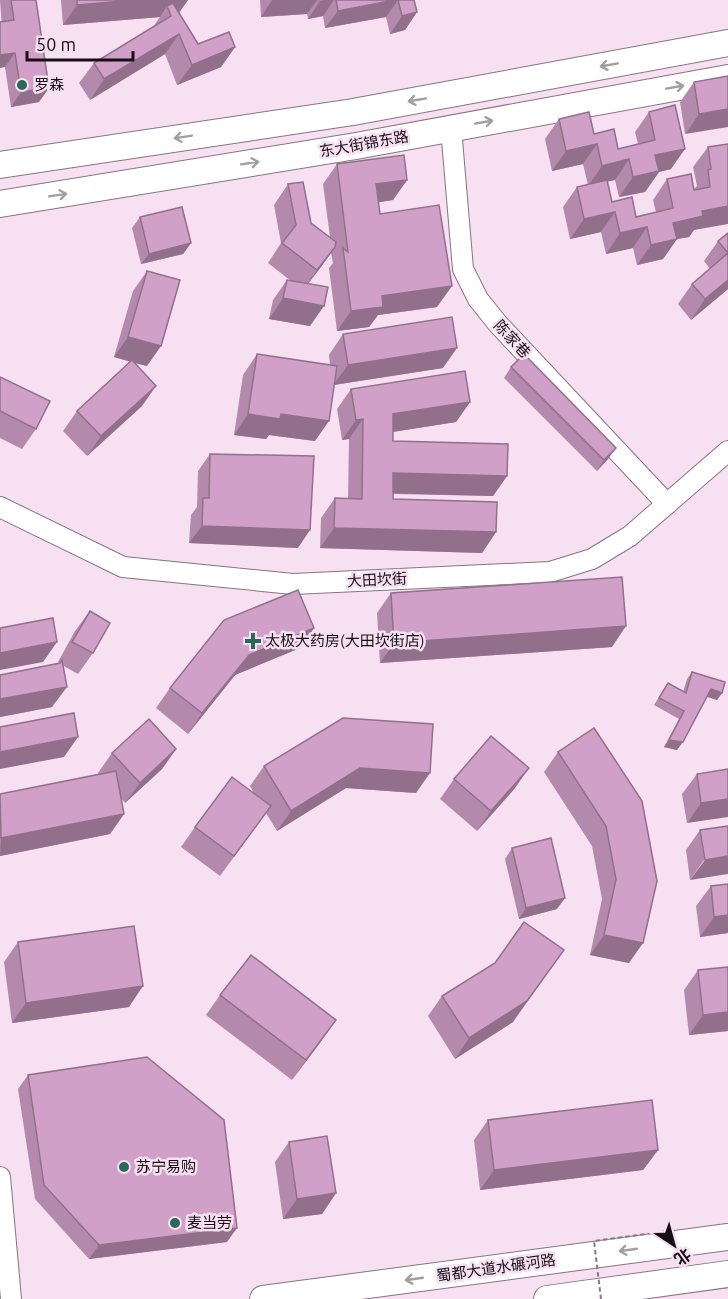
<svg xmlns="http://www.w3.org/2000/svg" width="728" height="1299" font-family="Ubuntu,'Noto Sans SC',sans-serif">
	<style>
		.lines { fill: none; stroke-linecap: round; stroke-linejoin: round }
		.minor-casing { stroke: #877483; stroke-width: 22 }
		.major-casing { stroke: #877483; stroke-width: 28 }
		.minor { stroke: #fff; stroke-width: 20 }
		.major { stroke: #fff; stroke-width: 26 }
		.path-bridge { stroke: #877884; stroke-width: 2; stroke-dasharray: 4.5 3; stroke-linecap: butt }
		.wall { fill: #b48aac }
		.shaded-wall { fill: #92708c }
		.building { fill: #d1a0c8; stroke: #92708c; stroke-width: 1.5 }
		.oneway { stroke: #a29fa1 }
		.poi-dot { fill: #286958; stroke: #f6e0f1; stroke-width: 2 }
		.labels { text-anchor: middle; stroke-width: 5; stroke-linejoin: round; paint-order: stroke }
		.poi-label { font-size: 15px; fill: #160f15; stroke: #f6e0f1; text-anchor: start }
		.street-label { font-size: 15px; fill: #160f15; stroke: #f6e0f1 }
	</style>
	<rect width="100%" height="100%" fill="#f6e0f1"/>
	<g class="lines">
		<g class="minor-casing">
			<g id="minor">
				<polyline points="451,128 463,269 478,299 498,324 667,504"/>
				<polyline points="0,507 123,567 293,584 550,572 592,559 630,536 728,451"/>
				<polyline points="0,1177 11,1299"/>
			</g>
		</g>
		<g class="major-casing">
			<g id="major">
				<polyline points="0,165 353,112 728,43"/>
				<polyline points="0,204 356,146 728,78"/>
				<polyline points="263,1299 728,1237"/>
				<polyline points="547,1299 728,1274"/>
			</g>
		</g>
		<use href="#minor" class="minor"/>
		<use href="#major" class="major"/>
		<polyline class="path-bridge" points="601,1299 594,1241 676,1230"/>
	</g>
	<g class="wall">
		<polygon points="0,0 36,0 39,102 11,107 5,67"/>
		<polygon points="61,0 188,0 179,13 198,44 235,47 221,67 177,85 165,54 90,100 79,83 94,63 153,27 160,17 63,25"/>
		<polygon points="260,0 414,0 417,12 405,30 390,34 386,17 325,28 323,16 308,19 307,14 261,17"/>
		<polygon points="728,76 685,134 680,102 694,82"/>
		<polygon points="649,112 671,169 659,172 645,192 619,197 615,180 607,181 612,202 636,217 656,212 653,200 667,179 694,189 697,186 693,167 708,147 728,144 694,230 689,237 677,239 663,259 637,265 633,248 606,254 601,232 570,239 563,207 577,187 588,185 583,164 552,171 545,139 559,119 594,134 618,149 638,144 635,132"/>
		<polygon points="337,164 407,180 393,200 378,202 380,214 437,307 378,315 369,327 337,331 329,268 333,263 331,253 308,284 310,326 269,319 273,300 287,280 291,281 268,263 281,243 274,205 288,184 311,223 330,237 323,184"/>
		<polygon points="140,217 191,243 183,254 141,264 132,228"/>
		<polygon points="728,233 728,289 691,320 678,304 692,284 710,269 704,261 718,241"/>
		<polygon points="147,271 147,366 134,363 142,406 87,456 63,431 77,411 131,362 114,357 133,291"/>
		<polygon points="343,334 443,368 334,385 315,441 269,435 266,439 234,435 243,375 257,354 330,365 329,355"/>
		<polygon points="511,367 608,459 597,471 504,378"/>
		<polygon points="0,377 36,429 22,449 0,438"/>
		<polygon points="351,389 470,402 456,422 393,432 393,441 507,476 493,496 393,494 393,499 496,532 482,553 320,548 321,518 335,498 348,498 349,439 342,440 337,409"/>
		<polygon points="210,454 298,548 189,543 191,515 197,507 198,471"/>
		<polygon points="391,593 612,647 380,663 377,613"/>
		<polygon points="90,611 93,653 78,674 62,665 52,707 0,717 0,675 60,663 58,662 75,631"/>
		<polygon points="314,628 300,648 235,675 188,734 156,708 170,688"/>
		<polygon points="692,672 722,693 717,700 707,697 677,750 664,747 679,719 654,705 668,683 683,692 687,679"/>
		<polygon points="594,728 629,963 590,955 602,899 592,846 544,772 558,752"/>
		<polygon points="176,749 162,769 125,803 121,798 124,814 110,834 0,856 0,794 99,775 98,773 112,753"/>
		<polygon points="264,766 416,793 346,788 277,831 266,813 220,876 181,847 195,827 254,793 250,786"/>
		<polygon points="728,769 687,823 682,794 697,774"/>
		<polygon points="454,779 515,788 477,831 440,799"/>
		<polygon points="728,826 690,880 686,850 700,830"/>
		<polygon points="512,848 557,909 519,919 505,859"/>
		<polygon points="728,884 728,933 700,937 696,906 711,886"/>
		<polygon points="18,942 129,1007 12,1023 4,962"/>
		<polygon points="698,970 728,1031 689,1035 684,990"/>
		<polygon points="220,995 322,1040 292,1080 206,1015"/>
		<polygon points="442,996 513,1022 455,1059 428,1016"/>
		<polygon points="28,1075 227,1242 89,1259 35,1199 18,1089"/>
		<polygon points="488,1120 658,1150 643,1170 480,1190 474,1140"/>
		<polygon points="289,1142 336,1193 322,1214 283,1219 275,1162"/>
	</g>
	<g class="shaded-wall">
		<polygon points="134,0 188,0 177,15 167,6 160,17 63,25 77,5"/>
		<polygon points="272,0 317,0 307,14 261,17"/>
		<polygon points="325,0 334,0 323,16 308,19 320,1"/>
		<polygon points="395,0 398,0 386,17 325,28 338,11"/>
		<polygon points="417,12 405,30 390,34 402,16"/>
		<polygon points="179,34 165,54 90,100 104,79"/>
		<polygon points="235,47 221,67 177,85 192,65"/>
		<polygon points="15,53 5,67 0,68 0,55"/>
		<polygon points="49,88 39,102 11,107 21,92"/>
		<polygon points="728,109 728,127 685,134 699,114"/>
		<polygon points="597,144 583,164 552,171 566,151"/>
		<polygon points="685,149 671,169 659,172 645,192 619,197 633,177 655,155"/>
		<polygon points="629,159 615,180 588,186 602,166"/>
		<polygon points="407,180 393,200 362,205 376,184"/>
		<polygon points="728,206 728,224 694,230 689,237 677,239 663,259 637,265 651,245 673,223 702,211"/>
		<polygon points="615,212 601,232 570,239 584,219"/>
		<polygon points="647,227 633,248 606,254 620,233"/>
		<polygon points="191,243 183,254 141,264 149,254"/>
		<polygon points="335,247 321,267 303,290 317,270"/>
		<polygon points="728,280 728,289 691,320 705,299"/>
		<polygon points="452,286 437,307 378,315 369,327 337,331 351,311 382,296"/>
		<polygon points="283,298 324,306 310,326 269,319"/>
		<polygon points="128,337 161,346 147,366 114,357"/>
		<polygon points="457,348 443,368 333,385 348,365"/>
		<polygon points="156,386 142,406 87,456 101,436"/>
		<polygon points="470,402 456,422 379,434 393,414"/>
		<polygon points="248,414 281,414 329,421 315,441 269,435 266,439 234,435"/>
		<polygon points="363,419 349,439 342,440 356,420"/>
		<polygon points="616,448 608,459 597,471 604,460"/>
		<polygon points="393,473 507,476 493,496 379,493"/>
		<polygon points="202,526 310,530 298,548 189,543"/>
		<polygon points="334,528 496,532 482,553 320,548"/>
		<polygon points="626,626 612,647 380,663 394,643"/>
		<polygon points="314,628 300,648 235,675 188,734 202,713 249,655"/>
		<polygon points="57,642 43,662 0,670 0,653"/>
		<polygon points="67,687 52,707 0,717 0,699"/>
		<polygon points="711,689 722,693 717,700 706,696"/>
		<polygon points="78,737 64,757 0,769 0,752"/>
		<polygon points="669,740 683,742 677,750 664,747"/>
		<polygon points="176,749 162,769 125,803 140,783"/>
		<polygon points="360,768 430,773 416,793 346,788 277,831 291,811"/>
		<polygon points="529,768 515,788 477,831 491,811"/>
		<polygon points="728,799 728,817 687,823 701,803"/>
		<polygon points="124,814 110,834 0,856 1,838"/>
		<polygon points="728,856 728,874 690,880 705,860"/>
		<polygon points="565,898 557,909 519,919 526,908"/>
		<polygon points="728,915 728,933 700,937 714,917"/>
		<polygon points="604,935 643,943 629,963 590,955"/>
		<polygon points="564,950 513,1022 455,1059 469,1038"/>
		<polygon points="143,986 129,1007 12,1023 26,1003"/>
		<polygon points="728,1012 728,1031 689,1035 703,1015"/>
		<polygon points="336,1020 322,1040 292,1080 306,1060"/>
		<polygon points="658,1150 643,1170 480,1190 494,1170"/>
		<polygon points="336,1193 322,1214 283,1219 297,1199"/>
		<polygon points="237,1228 227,1242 89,1259 99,1245"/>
	</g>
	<g class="building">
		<polygon points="11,0 36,0 49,88 21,92 15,53 0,55 0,22 14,20"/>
		<polygon points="77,0 134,0 77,5"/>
		<polygon points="336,0 395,0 338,11"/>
		<polygon points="398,0 414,0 417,12 402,16"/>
		<polygon points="173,3 198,44 229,32 235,47 192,65 179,34 104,79 94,63 171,16 167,6"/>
		<polygon points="728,76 728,109 699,114 694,82"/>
		<polygon points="675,105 685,149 655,155 659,171 633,177 629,159 602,166 597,144 566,151 559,119 589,112 594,134 614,129 618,149 655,140 649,112"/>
		<polygon points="728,144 728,206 702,211 703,216 673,223 677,239 651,245 647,227 620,233 615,212 584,219 577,187 607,180 612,202 632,197 636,217 673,208 667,179 691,174 694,190 710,187 708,170 711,169 708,147"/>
		<polygon points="404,155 407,180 376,184 380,214 439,205 452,286 382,296 383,307 351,311 343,248 348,252 337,164"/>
		<polygon points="303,182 311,223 336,242 335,247 317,270 282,243 296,225 288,184"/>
		<polygon points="182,207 191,243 149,254 140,217"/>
		<polygon points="728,233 728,280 705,299 692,284 728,253 718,241"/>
		<polygon points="147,271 180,280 161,346 128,337"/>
		<polygon points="287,280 328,287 324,306 283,298"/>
		<polygon points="452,317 457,348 348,365 343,334"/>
		<polygon points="257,354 337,366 329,421 281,414 280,419 248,414"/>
		<polygon points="524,354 616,448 604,460 511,367"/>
		<polygon points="132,360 156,386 101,436 77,411"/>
		<polygon points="465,371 470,402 393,414 393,441 508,444 507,476 393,473 393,499 497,502 496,532 334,528 335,498 362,499 363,419 356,420 351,389"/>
		<polygon points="0,377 50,401 36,429 0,411"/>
		<polygon points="210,454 314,456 310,530 202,526 203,498 209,498"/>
		<polygon points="622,577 626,626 394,643 391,593"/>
		<polygon points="298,590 314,628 249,655 202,713 170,688 224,620"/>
		<polygon points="90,611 110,623 93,653 72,642"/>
		<polygon points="53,618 57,642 0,653 0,628"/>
		<polygon points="62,660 67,687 0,699 0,675 60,663"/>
		<polygon points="692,672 725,682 722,693 711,689 683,742 669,740 684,711 659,698 668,683 686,693"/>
		<polygon points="74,713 78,737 0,752 0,727"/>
		<polygon points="343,718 433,724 430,773 360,768 291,811 264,766"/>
		<polygon points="149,719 176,749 140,783 112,753"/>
		<polygon points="594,728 642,801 657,881 643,943 604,935 616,879 606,826 558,752"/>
		<polygon points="491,736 529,768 491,811 454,779"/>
		<polygon points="728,769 728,799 701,803 697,774"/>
		<polygon points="116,771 124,814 1,838 0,794"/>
		<polygon points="232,777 271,806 234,856 195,827"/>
		<polygon points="728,826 728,856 705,860 700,830"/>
		<polygon points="551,838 565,898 526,908 512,848"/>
		<polygon points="728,884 728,915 714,917 711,886"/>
		<polygon points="524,922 564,950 527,1001 469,1038 442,996 495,963"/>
		<polygon points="134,926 143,986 26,1003 18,942"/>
		<polygon points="251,955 336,1020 306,1060 220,995"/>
		<polygon points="728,967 728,1012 703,1015 698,970"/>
		<polygon points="147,1057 224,1120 237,1228 99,1245 44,1185 28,1075"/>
		<polygon points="652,1100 658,1150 494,1170 488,1120"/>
		<polygon points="327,1136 336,1193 297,1199 289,1142"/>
	</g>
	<defs><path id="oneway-shaft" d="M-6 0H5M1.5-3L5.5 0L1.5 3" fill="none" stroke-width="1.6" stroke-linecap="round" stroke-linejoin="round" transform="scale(1.5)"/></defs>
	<g class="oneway">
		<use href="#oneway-shaft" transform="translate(609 65) rotate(170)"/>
		<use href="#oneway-shaft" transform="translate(675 87) rotate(-10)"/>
		<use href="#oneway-shaft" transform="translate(417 100) rotate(170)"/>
		<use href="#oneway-shaft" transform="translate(484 122) rotate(-10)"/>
		<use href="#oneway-shaft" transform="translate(183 137) rotate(171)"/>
		<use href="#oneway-shaft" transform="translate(250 163) rotate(-9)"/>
		<use href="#oneway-shaft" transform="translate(58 195) rotate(-9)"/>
		<use href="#oneway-shaft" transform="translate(628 1250) rotate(172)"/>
		<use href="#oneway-shaft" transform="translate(414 1279) rotate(172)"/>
	</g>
	<g class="poi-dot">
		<circle cx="22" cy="85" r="6"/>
		<path d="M250 632h6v6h6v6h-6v6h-6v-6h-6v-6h6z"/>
		<circle cx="124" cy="1167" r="6"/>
		<circle cx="175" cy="1223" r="6"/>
	</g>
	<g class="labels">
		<g class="poi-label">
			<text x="34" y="90">罗森</text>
			<text x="265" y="646">太极大药房(大田坎街店)</text>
			<text x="136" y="1172">苏宁易购</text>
			<text x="187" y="1228">麦当劳</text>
		</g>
		<g class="street-label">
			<text transform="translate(364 144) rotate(-10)" y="5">东大街锦东路</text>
			<text transform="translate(512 339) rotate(47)" y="5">陈家巷</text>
			<text transform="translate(377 580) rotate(-3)" y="5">大田坎街</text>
			<text transform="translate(496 1268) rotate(-8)" y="5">蜀都大道水碾河路</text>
		</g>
	</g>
	<g transform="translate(674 1245) rotate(144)" stroke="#f6e0f1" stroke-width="4.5" paint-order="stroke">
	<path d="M0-4.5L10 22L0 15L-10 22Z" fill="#160f15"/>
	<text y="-9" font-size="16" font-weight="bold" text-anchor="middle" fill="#160f15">北</text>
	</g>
	<path d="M27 51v9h106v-9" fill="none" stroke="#160f15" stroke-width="3"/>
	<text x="36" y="51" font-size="18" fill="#160f15" stroke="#f6e0f1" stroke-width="4.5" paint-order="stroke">50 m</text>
</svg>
